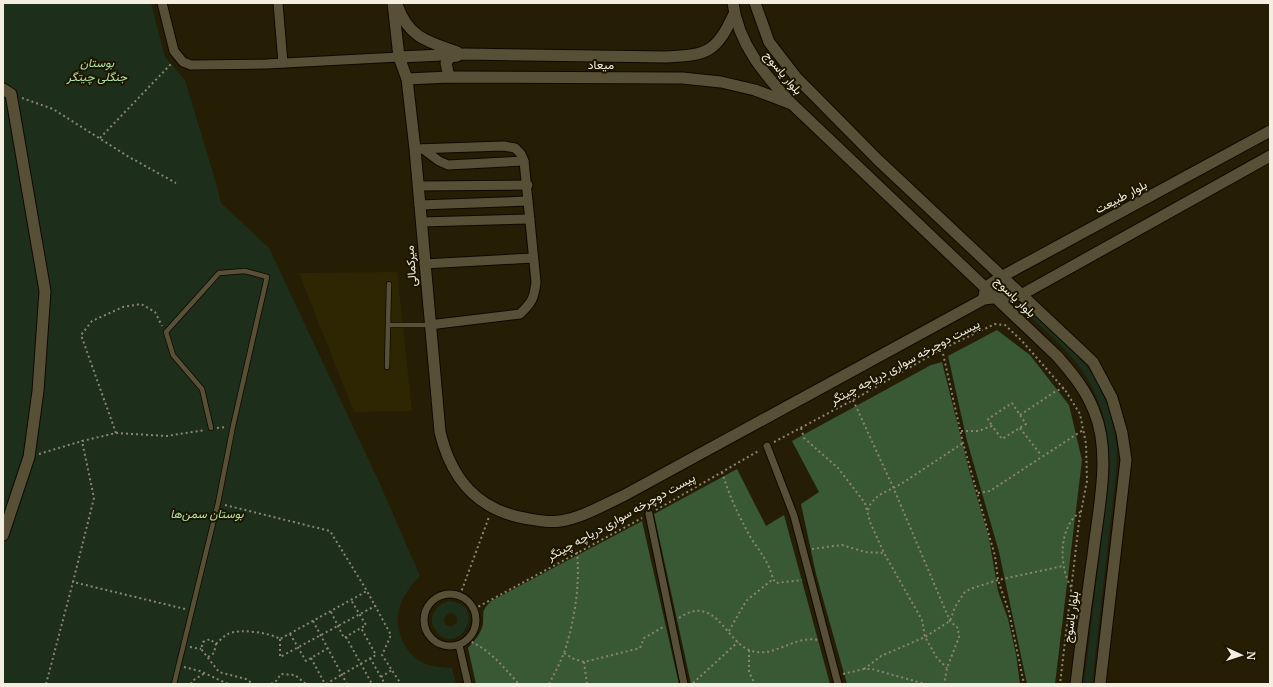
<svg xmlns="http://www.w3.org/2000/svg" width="1273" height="687" font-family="Merriweather,Vazirmatn,serif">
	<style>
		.built { fill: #2e2503 }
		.green { fill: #1d2e1a; fill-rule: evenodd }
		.forest { fill: #395834 }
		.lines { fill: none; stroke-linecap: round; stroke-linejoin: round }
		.service-casing { stroke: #0f0800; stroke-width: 6 }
		.pedestrian-casing { stroke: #0f0800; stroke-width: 9 }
		.minor-casing { stroke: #0f0800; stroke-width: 11 }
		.tertiary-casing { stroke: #0f0800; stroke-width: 13 }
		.secondary-casing { stroke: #0f0800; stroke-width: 13 }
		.path { stroke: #8b8571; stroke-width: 2; stroke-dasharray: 2 3; stroke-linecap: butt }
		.service { stroke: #585036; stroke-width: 4.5 }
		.pedestrian { stroke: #585036; stroke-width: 7 }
		.minor { stroke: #585036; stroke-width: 9 }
		.tertiary { stroke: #585036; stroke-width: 11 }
		.secondary { stroke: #585036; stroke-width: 11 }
		.labels { text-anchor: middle; stroke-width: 4; stroke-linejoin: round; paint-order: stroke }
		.park-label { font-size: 12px; font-style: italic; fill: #afe3a7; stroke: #1c1500 }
		.street-label { font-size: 12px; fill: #f3eedf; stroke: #1c1500 }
	</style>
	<rect width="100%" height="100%" fill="#251e05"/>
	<polygon class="built" points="397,272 412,411 354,412 299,273"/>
	<g class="green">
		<path d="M3,3H151L165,57L185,80L217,186L221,203L269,248L380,484L420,576C402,595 391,614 402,640C406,649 413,658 422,662C431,667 442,667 452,668L456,684H3Z"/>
		<path d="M1024,304C1067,344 1103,369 1114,430C1115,437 1117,445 1117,452C1117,462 1116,472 1115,482L1092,684H1084L1109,475C1111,432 1102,393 1073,359C1058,340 1038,325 1021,308V305Z"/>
		<path d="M449,601C491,605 457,659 436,631C426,618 436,604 449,601ZM452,613L457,617V622L453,626C447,627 444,624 444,619L447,614Z"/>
	</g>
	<g class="forest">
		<polygon points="997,330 1030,355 1069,405 1082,460 1055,684 1027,684 999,552 967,441 948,356"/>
		<polygon points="942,362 969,470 989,538 998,591 1008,619 1016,654 1020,684 847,684 816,574 801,504 819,492 792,441 931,365"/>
		<polygon points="737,469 766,526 784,515 830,684 691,684 654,514"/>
		<path d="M642,521L679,684H476L468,648C474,641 481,634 483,624C484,610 481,612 491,601Z"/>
	</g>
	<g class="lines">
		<g class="service-casing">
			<g id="service">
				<polyline points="389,325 429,325"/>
				<polyline points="387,367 389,284"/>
				<polyline points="174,684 218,503 233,426 267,277 245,271 219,273 166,332 173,355 202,389 211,428"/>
			</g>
		</g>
		<g class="pedestrian-casing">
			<g id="pedestrian">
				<polyline points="767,446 794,516 838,684"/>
				<polyline points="649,514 684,684"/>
				<circle cx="450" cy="620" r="26"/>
				<polyline points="459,645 468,684"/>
			</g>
		</g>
		<g class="minor-casing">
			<g id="minor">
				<polyline points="162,3 174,51 183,62 191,65 266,64 399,57"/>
				<polyline points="278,3 283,63"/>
				<path d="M415,149L504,146L515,148L521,154L524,161L536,282C534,299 532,302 520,314L429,325"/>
				<polyline points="423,149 439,161 448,165 524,161"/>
				<polyline points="418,186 528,185"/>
				<polyline points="419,205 528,201"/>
				<polyline points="421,222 530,219"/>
				<polyline points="424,264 533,258"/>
			</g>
		</g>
		<g class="tertiary-casing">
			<g id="tertiary">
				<path d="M393,3L399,57L407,79L415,149L440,432C451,478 476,509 524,518C536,520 548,523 560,521C582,518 603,505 623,496L984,299L1021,295L1270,156"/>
				<path d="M398,7C409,38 429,42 457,52"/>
				<path d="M399,57L464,54L666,57C709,55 716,52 734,14"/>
				<polyline points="449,77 446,63 450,57 457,56"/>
				<polyline points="407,79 449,77 682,78 721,82 755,90 792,104"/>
				<polyline points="3,89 11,94 45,291 38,391 29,457 3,535"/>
				<polyline points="984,296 986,287 1001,277 1270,131"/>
			</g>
		</g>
		<g class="secondary-casing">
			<g id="secondary">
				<path d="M733,3C738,44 765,75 792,104L1057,356C1072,373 1086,390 1094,411C1112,454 1098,510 1093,555C1087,598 1081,641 1076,684"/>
				<polyline points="755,3 769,42 796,77 878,160 1093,362 1112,398 1122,433 1126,460 1100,684"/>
			</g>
		</g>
		<g class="path">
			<polyline points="22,98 53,109 129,157 176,183"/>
			<polyline points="100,138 172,63"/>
			<polyline points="942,349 963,443 995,556 998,580 1009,612 1024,684"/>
			<polyline points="853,400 893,487 950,621 958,628 959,637 947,668 944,684"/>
			<polyline points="1020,415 1056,391 1064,388"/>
			<polyline points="217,428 226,427"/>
			<polyline points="801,428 804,438 838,468 865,503 870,522 884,553 922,620 925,637 937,658 947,668"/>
			<polyline points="1020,428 1041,455"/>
			<polyline points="961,431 978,431 992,426 1002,439 1026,424 1012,403 988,419 992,426"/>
			<polyline points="116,433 81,335 92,321 123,307 141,304 155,312 162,326"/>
			<polyline points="774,442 853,400 942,349 995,324 1005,325 1022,341 1065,390 1080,414 1086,444 1087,481 1079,522 1060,684"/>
			<polyline points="39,454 82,441"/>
			<path d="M722,472C729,495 739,517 751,538C760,552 769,562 773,579"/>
			<polyline points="978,493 990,491 1083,430"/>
			<polyline points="225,505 330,531 367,591 391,635 382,655 401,684"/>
			<polyline points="656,510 760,450"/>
			<polyline points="868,510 871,503 879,495 901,484 963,443"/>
			<polyline points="812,549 842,545 865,552 884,553"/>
			<path d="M1071,587C1059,566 1058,528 1080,512"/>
			<polyline points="460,595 489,517"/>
			<polyline points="185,609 73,582 94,498 82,441 116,433 167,436 205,430"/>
			<polyline points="474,609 642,518"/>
			<polyline points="331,612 344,638 366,625 351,600"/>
			<path d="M679,618C715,593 725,640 749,650C773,660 793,635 818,640"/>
			<polyline points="313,621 347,684"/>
			<polyline points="729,631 746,601 773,579 776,583 802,580"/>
			<polyline points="290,634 306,661 328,648"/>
			<polyline points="346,637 372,684"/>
			<polyline points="280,639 280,657 375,606"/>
			<path d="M467,640C490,649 503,667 519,684"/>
			<path d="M216,644C220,640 224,636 228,634C239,628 271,633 280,639L367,591"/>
			<polyline points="190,647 201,649"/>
			<polyline points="749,650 749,672 755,684"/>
			<polyline points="564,653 574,659 584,662 640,648 644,638 663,627"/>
			<polyline points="208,657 214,653 216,644 210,639 203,642 201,649 219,672 246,679 253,684"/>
			<polyline points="311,658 325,684"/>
			<polyline points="370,658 385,684"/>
			<polyline points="584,662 587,684"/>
			<polyline points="184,667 200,671 228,684"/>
			<polyline points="864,669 881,656 925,637 950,621 955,607 964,593 970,589 998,580 1063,566"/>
			<polyline points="843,674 864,669 872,669 925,684"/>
			<polyline points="381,677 392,670"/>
			<polyline points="693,683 738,642"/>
			<polyline points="46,684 73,582"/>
			<polyline points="191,684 192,681 205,673"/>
			<polyline points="271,684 276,681 281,674 295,675 306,684"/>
			<polyline points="326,684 376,655 361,628"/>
			<path d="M549,684C555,672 562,660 566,647C575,617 580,584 577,552"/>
		</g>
		<use href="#service" class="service"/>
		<use href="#pedestrian" class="pedestrian"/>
		<use href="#minor" class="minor"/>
		<use href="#tertiary" class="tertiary"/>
		<use href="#secondary" class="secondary"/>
	</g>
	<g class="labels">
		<g class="park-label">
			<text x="97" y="67">بوستان<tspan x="97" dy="14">جنگلی چیتگر</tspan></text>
			<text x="207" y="518">بوستان سمن‌ها</text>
		</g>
		<g class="street-label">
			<text x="601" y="69">میعاد</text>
			<text transform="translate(783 73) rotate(50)" y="4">بلوار یاسوج</text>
			<text transform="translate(1121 197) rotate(-28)" y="4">بلوار طبیعت</text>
			<text transform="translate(411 266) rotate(-94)" y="4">میرکمالی</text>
			<text transform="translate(1015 297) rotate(44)" y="4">بلوار یاسوج</text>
			<text transform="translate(905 362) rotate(-28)" y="4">پیست دوچرخه سواری دریاچه چیتگر</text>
			<text transform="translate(621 517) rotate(-29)" y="4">پیست دوچرخه سواری دریاچه چیتگر</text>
			<text transform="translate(1071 617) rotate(-82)" y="4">بلوار یاسوج</text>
		</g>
	</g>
	<rect width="1273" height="687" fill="none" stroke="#f3eedf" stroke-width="8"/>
	<g transform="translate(1241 655) rotate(93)" stroke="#1c1500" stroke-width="3" paint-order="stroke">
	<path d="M0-3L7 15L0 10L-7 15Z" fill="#f3eedf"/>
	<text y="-6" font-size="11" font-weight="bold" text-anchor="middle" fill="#f3eedf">N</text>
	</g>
</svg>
